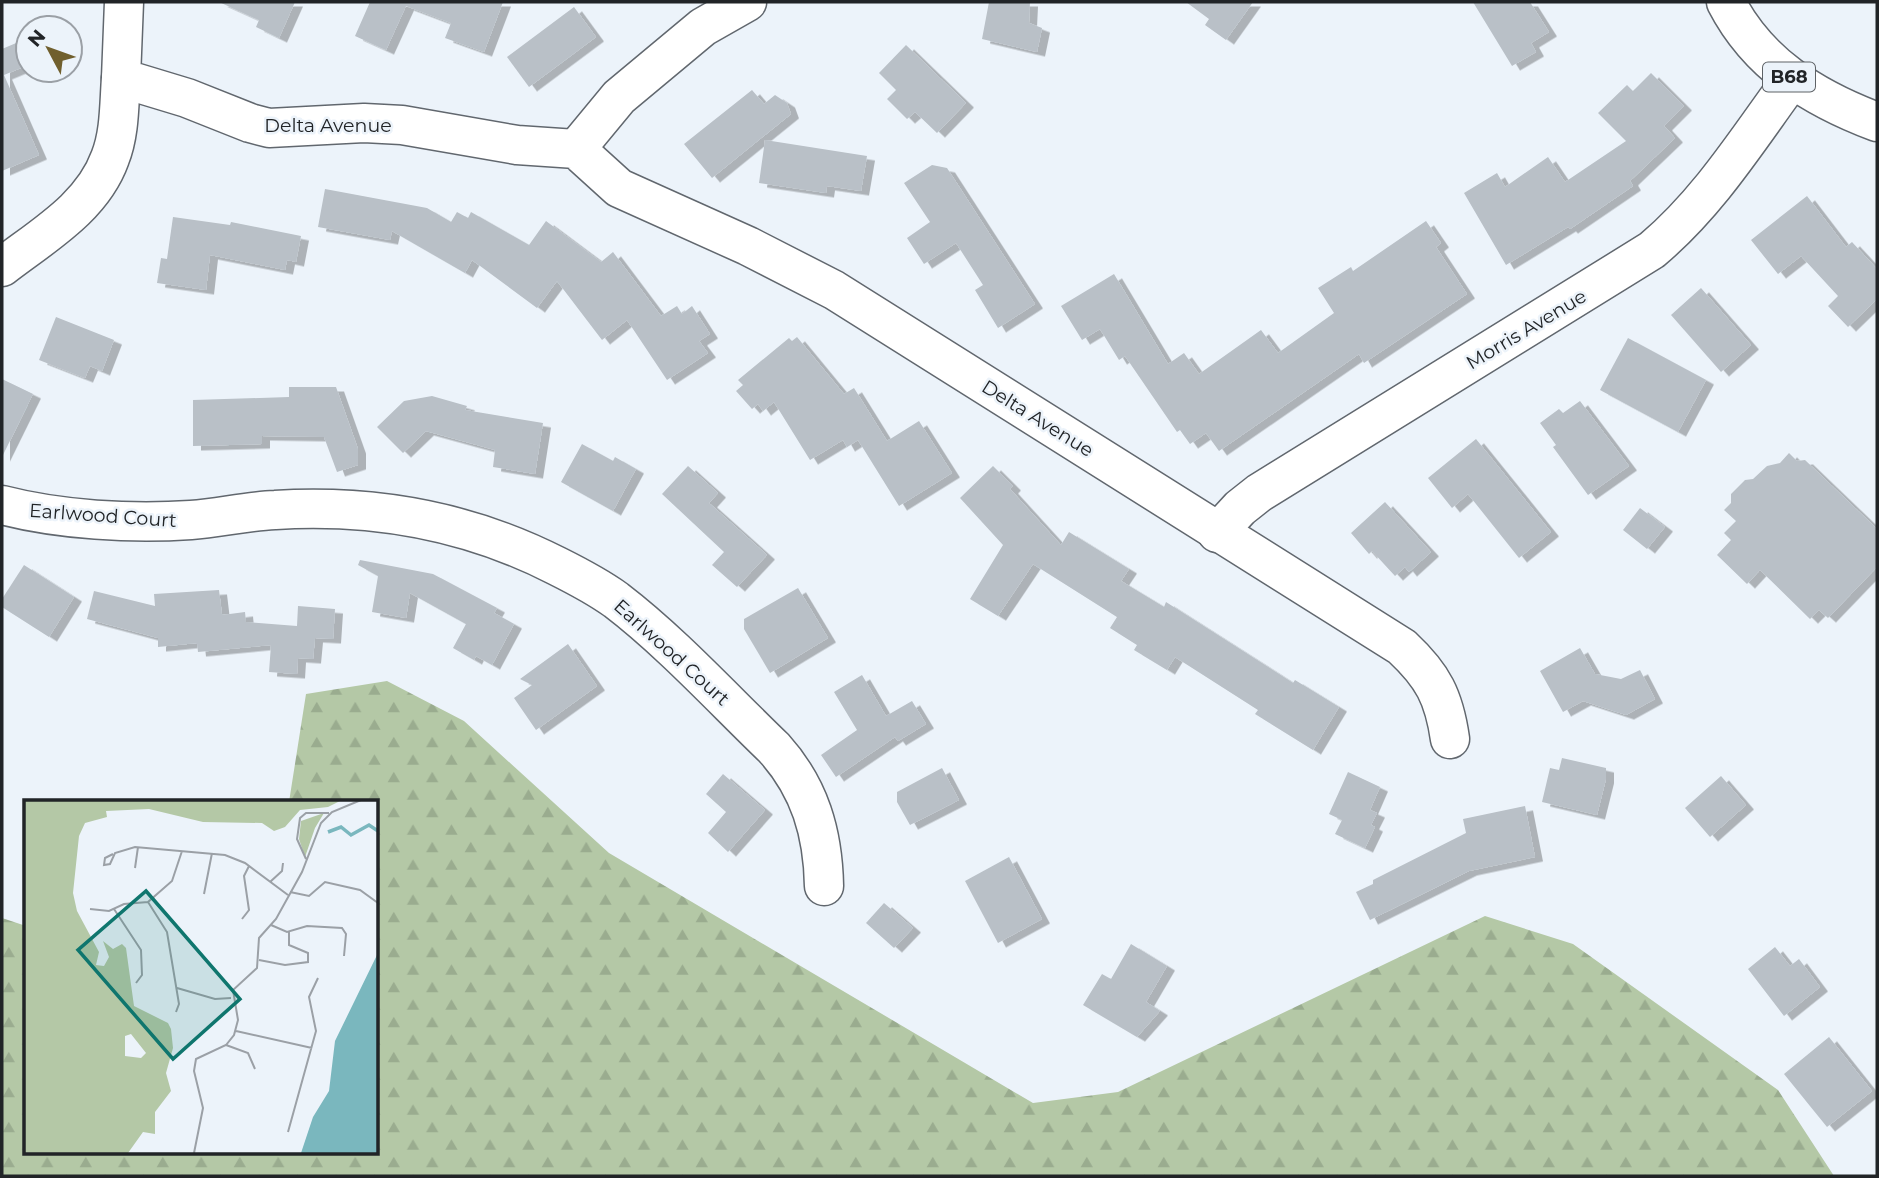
<svg xmlns="http://www.w3.org/2000/svg" width="1879" height="1178" font-family="Montserrat,sans-serif">
	<style>
		.forest { fill: url(#forest-firs) }
		.building { fill: #b9c0c7; filter: url(#shadow) }
		.lines { fill: none; stroke-linecap: round; stroke-linejoin: round }
		.minor-casing { stroke: #61676e; stroke-width: 41 }
		.major-casing { stroke: #61676e; stroke-width: 41 }
		.minor { stroke: #fff; stroke-width: 38 }
		.major { stroke: #fff; stroke-width: 38 }
		.labels { text-anchor: middle; stroke-width: 5; stroke-linejoin: round; paint-order: stroke }
		.shield { fill: #ecf3fa; stroke: #5e6266; stroke-width: 2 }
		.shield-label { font-size: 18px; font-weight: bold; fill: #212427 }
		.street-label { font-size: 19px; fill: #212427; stroke: #ecf3fa }
		.inset-river { fill: none; stroke: #7ab7be; stroke-width: 3.5 }
		.inset-road { fill: none; stroke: #9ba0a6; stroke-width: 2 }
		.view { fill: #0f766e; fill-opacity: 0.15; stroke: #0f766e; stroke-width: 3.5 }
		.inset-edge { fill: none; stroke: #212427; stroke-width: 3.5 }
	</style>
	<defs>
		<pattern id="forest-firs" width="22" height="20" patternUnits="userSpaceOnUse" patternTransform="scale(1.75)"><rect width="22" height="20" fill="#b4c8a6"/><path d="M5 1l3.5 6h-7zM16 11l3.5 6h-7z" fill="#9aac8f"/></pattern>
		<filter id="shadow"><feDropShadow dx="8" dy="4.5" stdDeviation="0" flood-color="#0004"/></filter>
	</defs>
	<rect width="100%" height="100%" fill="#ecf3fa"/>
	<polygon class="forest" points="387,681 464,721 609,853 1033,1103 1118,1092 1485,916 1573,944 1778,1090 1834,1176 2,1176 2,918 26,926 26,1152 376,1152 376,802 289,802 306,694"/>
	<g class="building">
		<polygon points="219,2 295,2 279,38 256,27 259,20"/>
		<polygon points="370,2 503,2 484,52 445,38 451,23 406,6 386,50 355,36"/>
		<polygon points="989,2 1030,2 1029,23 1042,28 1037,52 982,39"/>
		<polygon points="1186,2 1253,2 1226,40 1205,25 1209,19"/>
		<polygon points="1473,2 1530,2 1549,32 1531,43 1536,52 1512,66"/>
		<polygon points="574,7 596,37 529,87 507,57"/>
		<polygon points="28,38 28,65 4,75 39,155 2,171 2,49"/>
		<polygon points="906,45 966,103 937,133 915,112 907,119 887,99 896,90 879,73"/>
		<polygon points="1651,73 1684,106 1664,126 1675,138 1630,181 1633,186 1570,229 1568,227 1506,265 1464,193 1497,173 1505,187 1548,157 1565,182 1626,141 1598,113 1627,85 1633,91"/>
		<polygon points="752,90 764,104 775,95 787,103 791,114 712,178 684,144"/>
		<polygon points="765,140 867,156 861,191 827,186 826,193 759,183"/>
		<polygon points="932,165 947,168 1035,304 998,328 975,290 983,285 956,243 924,264 907,238 930,222 904,183"/>
		<polygon points="325,189 427,208 451,222 457,212 468,218 471,212 529,245 546,221 601,262 613,252 661,316 677,306 682,314 692,306 710,334 699,341 708,353 667,380 627,320 602,340 557,281 537,308 472,260 465,273 392,231 390,240 318,227"/>
		<polygon points="1807,196 1846,247 1852,242 1877,269 1877,299 1848,327 1828,306 1838,296 1801,256 1778,274 1751,240"/>
		<polygon points="173,217 230,225 231,222 301,236 296,262 287,260 285,270 210,255 206,290 157,283 161,258 167,259"/>
		<polygon points="1426,221 1441,243 1436,247 1467,294 1364,363 1359,354 1219,451 1206,433 1190,444 1180,430 1177,432 1125,356 1119,360 1100,329 1082,340 1061,306 1114,274 1168,364 1184,353 1199,374 1261,330 1278,353 1334,313 1318,288 1351,267 1353,271"/>
		<polygon points="1701,288 1751,345 1721,372 1671,315"/>
		<polygon points="56,317 114,340 102,371 90,366 85,378 39,360"/>
		<polygon points="797,337 844,394 854,388 887,441 919,421 952,473 899,506 858,440 847,447 843,440 810,460 774,402 763,411 758,404 752,409 736,391 743,385 738,380 789,338 792,341"/>
		<polygon points="1628,338 1706,380 1678,432 1600,390"/>
		<polygon points="2,379 33,394 2,457"/>
		<polygon points="289,387 336,387 358,449 358,465 337,472 324,437 262,436 262,444 193,446 193,400 289,397"/>
		<polygon points="432,396 467,406 465,410 543,423 535,474 493,467 495,450 426,431 403,453 377,427 404,401"/>
		<polygon points="1580,401 1629,466 1588,495 1553,447 1556,445 1540,423 1559,409 1563,413"/>
		<polygon points="1476,439 1551,532 1519,558 1468,494 1452,508 1428,478"/>
		<polygon points="582,444 613,461 615,457 636,469 613,511 561,482"/>
		<polygon points="1789,453 1797,461 1805,460 1877,529 1877,567 1828,618 1819,610 1810,619 1760,570 1747,584 1717,555 1731,540 1724,533 1736,521 1724,510 1731,503 1731,494 1745,480 1753,479 1767,466 1780,463"/>
		<polygon points="688,466 718,493 709,503 767,555 737,587 712,565 724,552 662,494"/>
		<polygon points="993,466 1013,486 1010,489 1061,545 1069,532 1129,569 1121,581 1164,607 1166,602 1293,683 1295,680 1339,707 1313,750 1255,714 1258,710 1175,657 1167,670 1134,650 1137,645 1110,628 1117,617 1033,564 998,616 970,599 1003,545 960,498"/>
		<polygon points="1385,502 1431,552 1409,572 1405,567 1395,576 1372,551 1369,554 1351,533"/>
		<polygon points="1640,508 1665,527 1647,549 1623,530"/>
		<polygon points="360,560 433,574 497,608 494,613 514,624 492,665 476,656 474,660 453,648 466,624 410,593 406,618 372,612 378,576 358,565"/>
		<polygon points="24,565 74,597 49,637 2,607 2,599"/>
		<polygon points="798,588 828,638 770,673 744,629 744,619"/>
		<polygon points="219,590 222,615 245,612 246,622 297,626 298,606 335,609 333,639 315,638 313,659 298,658 297,674 269,672 271,645 198,652 197,643 158,647 158,638 87,619 94,591 155,606 154,594"/>
		<polygon points="568,644 597,686 536,730 514,698 532,685 520,679"/>
		<polygon points="1580,648 1595,674 1621,679 1640,670 1655,699 1626,715 1583,701 1563,712 1540,671"/>
		<polygon points="862,675 886,716 912,701 926,724 898,741 895,737 836,777 821,755 857,730 834,692"/>
		<polygon points="1562,758 1606,768 1606,779 1597,815 1542,802 1550,768 1559,770"/>
		<polygon points="942,768 959,800 910,825 897,802 897,792"/>
		<polygon points="1348,772 1380,787 1370,810 1377,813 1371,825 1375,827 1365,848 1335,834 1342,820 1329,814"/>
		<polygon points="723,774 765,810 728,852 708,833 726,812 706,794"/>
		<polygon points="1721,776 1746,805 1710,837 1685,808"/>
		<polygon points="1525,806 1535,857 1469,871 1370,920 1356,892 1373,884 1373,880 1466,833 1463,819"/>
		<polygon points="1009,857 1042,919 998,943 965,881"/>
		<polygon points="884,903 913,928 894,948 866,923"/>
		<polygon points="1131,944 1167,966 1146,1002 1160,1011 1137,1037 1083,1005 1102,974 1111,979"/>
		<polygon points="1775,947 1790,966 1799,959 1820,987 1784,1016 1748,969"/>
		<polygon points="1829,1037 1872,1091 1827,1127 1784,1074"/>
	</g>
	<g class="lines">
		<g class="minor-casing">
			<g id="minor">
				<path d="M124,2L121,78L187,98L250,123L269,128L364,123L402,125L517,145L576,149L619,188L748,246L834,290L1402,647C1433,676 1444,697 1450,739"/>
				<polyline points="576,149 619,97 703,27 747,2"/>
				<path d="M2,267C42,236 92,208 110,158C120,133 119,104 121,78"/>
				<path d="M2,505C60,520 131,524 191,520C219,518 247,511 275,510C374,504 469,521 557,566C577,576 598,587 616,600C671,642 724,700 774,748C810,788 823,833 824,886"/>
				<path d="M1217,533L1240,508L1259,493L1652,250C1709,202 1748,139 1792,79"/>
			</g>
		</g>
		<g class="major-casing">
			<path id="major" d="M1726,2C1758,64 1813,98 1877,122"/>
		</g>
		<use href="#minor" class="minor"/>
		<use href="#major" class="major"/>
	</g>
	<g class="labels">
		<rect class="shield" x="1763" y="62.5" width="52" height="29" rx="5"/>
		<g class="shield-label">
			<text x="1789" y="83">B68</text>
		</g>
		<g class="street-label">
			<text x="328" y="132">Delta Avenue</text>
			<text transform="translate(1526 329) rotate(-31)" y="7">Morris Avenue</text>
			<text transform="translate(1038 418) rotate(32)" y="7">Delta Avenue</text>
			<text transform="translate(103 515) rotate(4)" y="7">Earlwood Court</text>
			<text transform="translate(672 652) rotate(42)" y="7">Earlwood Court</text>
		</g>
	</g>
	<g transform="translate(24 800)">
		<rect width="354" height="354" fill="#ecf3fa"/>
		<path d="M0,0H318L304,7L276,10L261,27L250,31L238,23L179,22L125,9L82,11L83,17L61,23L55,36L49,93L53,111L75,152L72,165L80,166L85,157L79,141L89,149L98,144L102,148L110,206L144,223L147,229L149,248L142,273L147,291L131,312V334L119,332L104,353H0ZM107,234L122,253L117,258L101,256V236Z" fill="#b4c8a6" fill-rule="evenodd"/>
		<path d="M300,13L291,28L281,57L275,39L277,21Z" fill="#b4c8a6"/>
		<path d="M353,155V353H277L289,317L305,291L311,241Z" fill="#7ab7be"/>
		<path class="inset-river" d="M304,32L317,27L327,35L345,25L354,31"/>
		<path class="inset-road" d="M89,54L81,58L80,65L86,64L91,53L111,47L201,55L221,63L264,95M282,59L273,39L276,18L282,13H305M111,68L114,47M246,82L258,71L259,63M266,92L285,96L301,82L336,90L354,103M180,94L188,53M66,109L85,111L100,104L124,102M90,109L117,150L118,175L112,183M218,119L225,110L220,76L225,66M247,125L263,132L283,126L318,128L322,134L320,156M235,160L261,165L284,162V153L265,145V132M153,188L191,199L207,198M152,212L155,204L143,132L124,102L148,81L158,51M212,231L288,248M202,245L224,253L231,269M264,332L292,231L285,197L294,178M170,353L179,308L170,271L172,259L202,245L210,235L214,220L209,190L233,168L235,138L252,119L278,72L297,23L308,12L337,0"/>
		<path class="view" d="M122,91L216,199L149,259L54,150Z"/>
		<rect width="354" height="354" class="inset-edge"/>
	</g>
	<rect width="1879" height="1178" fill="none" stroke="#212427" stroke-width="7"/>
	<g transform="translate(49 49) rotate(311)"><circle r="33" fill="#ecf3fa" stroke="#9ba0a6" stroke-width="2"/>
	<path d="M0-5L12 26L0 18L-12 26Z" fill="#705f2d"/>
	<text y="-10" font-size="19" font-weight="bold" text-anchor="middle" fill="#212427">N</text>
	</g>
</svg>
